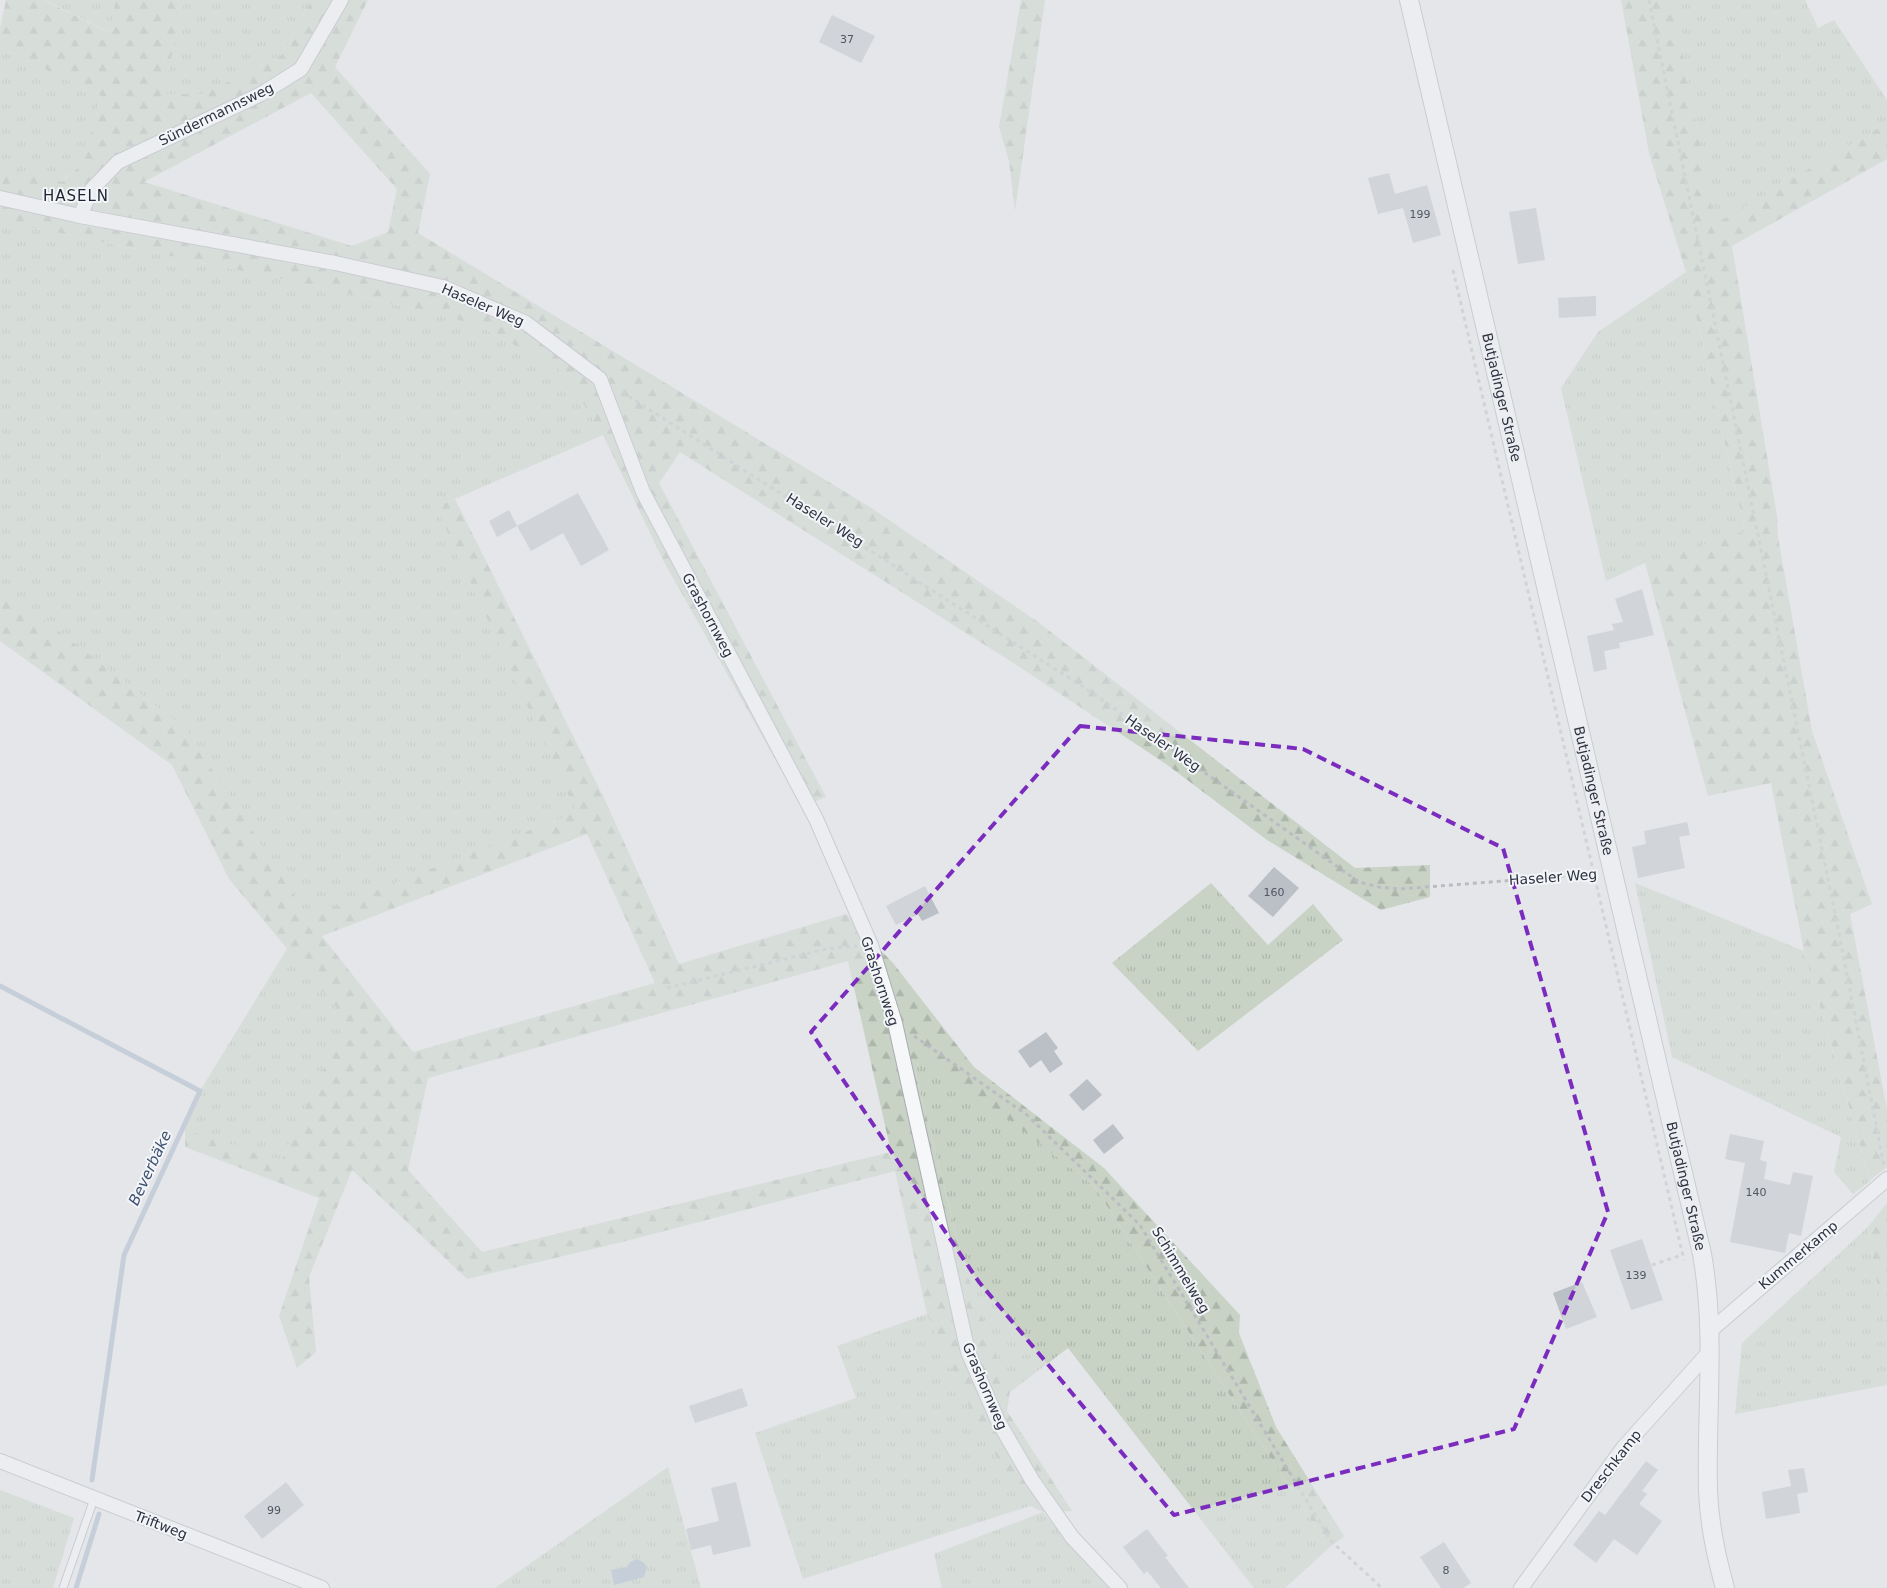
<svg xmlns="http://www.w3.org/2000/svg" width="1887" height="1588" font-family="'DejaVu Sans',sans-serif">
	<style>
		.grass { fill: url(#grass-tufts) }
		.forest { fill: url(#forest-firs); fill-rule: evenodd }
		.water { fill: #a3b2c6 }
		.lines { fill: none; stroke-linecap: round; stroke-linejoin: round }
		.stream { stroke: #a3b2c6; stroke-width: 5 }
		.building { fill: #bbbfc6 }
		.service-casing { stroke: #a9adb4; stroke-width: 9 }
		.minor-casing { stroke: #a9adb4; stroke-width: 16 }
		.tertiary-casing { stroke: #a9adb4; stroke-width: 20 }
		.path { stroke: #babcc2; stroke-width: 3; stroke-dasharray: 4 4; stroke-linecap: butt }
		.service { stroke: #f6f7f9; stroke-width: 7 }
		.minor { stroke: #f6f7f9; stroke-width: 14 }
		.tertiary { stroke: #f6f7f9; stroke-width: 18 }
		.marked { fill: none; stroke: #7b2cbf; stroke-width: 4; stroke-dasharray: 10 6; stroke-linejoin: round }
		.labels { text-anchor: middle; stroke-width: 4; stroke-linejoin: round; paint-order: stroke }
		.number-label { font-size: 11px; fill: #505662 }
		.street-label { font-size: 14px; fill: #2d3341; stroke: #f3f5f8 }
		.neighbourhood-label { font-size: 15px; letter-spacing: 1px; fill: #1f2432; stroke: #f3f5f8 }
		.water-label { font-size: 15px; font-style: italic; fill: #3c5170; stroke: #f3f5f8 }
	</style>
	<defs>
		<pattern id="grass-tufts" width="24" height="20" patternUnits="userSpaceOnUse" patternTransform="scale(1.25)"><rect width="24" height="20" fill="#c8d3c6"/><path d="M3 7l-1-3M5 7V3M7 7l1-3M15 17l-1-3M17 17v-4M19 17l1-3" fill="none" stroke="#acb6ab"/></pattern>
		<pattern id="forest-firs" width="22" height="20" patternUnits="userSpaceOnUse" patternTransform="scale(1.25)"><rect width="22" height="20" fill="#c8d3c6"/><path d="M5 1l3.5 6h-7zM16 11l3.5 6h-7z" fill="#acb6ab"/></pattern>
	</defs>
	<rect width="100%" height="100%" fill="#e4e6ea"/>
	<g class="grass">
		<polygon points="44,0 116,0 110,32"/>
		<polygon points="184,0 311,0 282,55 203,94 163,94"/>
		<polygon points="1673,0 1805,0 1818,28 1834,20 1887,100 1887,123 1715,225"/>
		<polygon points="0,48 101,96 82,164 61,182 0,166"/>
		<polygon points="0,221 340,291 475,324 563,371 603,435 436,507 577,812 307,918 186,729 0,587"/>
		<polygon points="1686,272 1745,532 1645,563 1606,581 1561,388 1598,332"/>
		<polygon points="1211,883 1268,945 1313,904 1343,940 1198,1051 1112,963"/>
		<polygon points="1635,883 1804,951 1870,1181 1853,1194 1834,1172 1841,1137 1672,1057"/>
		<polygon points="288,947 346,1019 281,1161 185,1129 200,1091"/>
		<polygon points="923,1051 1094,1186 1329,1548 1285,1588 1254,1588 1068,1348 1010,1392 964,1266 915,1070"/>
		<polygon points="1867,1228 1887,1336 1887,1385 1735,1414 1742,1343"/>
		<polygon points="927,1314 982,1435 1030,1506 803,1579 755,1433 856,1398 837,1346"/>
		<polygon points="668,1467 701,1588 495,1588"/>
		<polygon points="0,1490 74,1518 53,1588 0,1588"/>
		<polygon points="1043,1512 1110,1588 942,1588 934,1554"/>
	</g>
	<g class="forest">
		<path d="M6,0H43L109,32L116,0H184L163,94H203L282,55L311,0H368L335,67L430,174L418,233L870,507L1038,622L1355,868L1430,865V897L1381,910L1267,840L1166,764L1015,664L680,452L659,483L826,797L802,807L664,562L603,435L563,371L475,324L340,291L0,221V166L62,182L82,164L101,96L0,48V29ZM311,93L397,189L388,232L352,246L144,182Z"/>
		<polygon points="1021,0 1045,0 1015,211 1009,161 999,127"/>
		<polygon points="1621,0 1673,0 1715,224 1887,123 1887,159 1732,246 1777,516 1778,537 1812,731 1872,904 1850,914 1887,1110 1887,1167 1870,1180 1804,951 1771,783 1708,796 1645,563 1745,531 1686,272 1649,153"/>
		<path d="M455,499L605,800L679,964L846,914L893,963L974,1067L1104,1168L1240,1315L1239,1333L1276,1427L1344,1536L1329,1548L1094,1186L923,1052L915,1070L964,1266L1010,1392L1007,1411L1072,1511L1043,1512L1030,1506L982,1435L927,1314L895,1171L626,1241L467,1279L352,1170L309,1277L316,1352L297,1368L279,1316L319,1198L185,1147V1129L281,1161L346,1019L229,879L172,765L0,641V586L186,729L308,917L576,812L436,507ZM587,834L655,983L413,1052L322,936ZM848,961L891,1152L482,1252L408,1170L428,1078Z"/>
		<polygon points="1887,1203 1887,1336 1867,1228"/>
	</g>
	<polygon class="water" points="637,1559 643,1562 647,1567 644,1577 614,1585 611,1570 627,1567 630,1562"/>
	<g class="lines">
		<g class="stream">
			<polyline points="0,986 200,1091 124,1255 92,1480"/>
			<polyline points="76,1588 99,1514"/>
		</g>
	</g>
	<g class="building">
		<polygon points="832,15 875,36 861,63 819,42"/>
		<polygon points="1389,173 1395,194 1427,185 1441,235 1413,243 1403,208 1378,214 1368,178"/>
		<polygon points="1536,208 1545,260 1518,264 1509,212"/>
		<polygon points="1596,296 1596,316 1559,318 1558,298"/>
		<polygon points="578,493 609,550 581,566 563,533 531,551 517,526"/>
		<polygon points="509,510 517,526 497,537 489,521"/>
		<polygon points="1642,589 1654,635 1619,643 1620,648 1604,651 1607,669 1594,672 1587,636 1614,630 1612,624 1623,622 1615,599"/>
		<polygon points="1687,822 1690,835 1679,837 1685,868 1638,878 1632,847 1646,844 1644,831"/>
		<polygon points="1274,867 1299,888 1273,917 1248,896"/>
		<polygon points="925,886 939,913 922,921 918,914 896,925 886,906"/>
		<polygon points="1046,1032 1058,1048 1054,1051 1063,1064 1050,1073 1041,1060 1030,1068 1018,1051"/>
		<polygon points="1087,1079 1102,1095 1083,1111 1069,1095"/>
		<polygon points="1113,1124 1124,1138 1104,1154 1093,1140"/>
		<polygon points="1730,1134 1764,1141 1760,1160 1767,1162 1764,1179 1790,1185 1793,1172 1813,1176 1801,1236 1789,1233 1785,1253 1730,1242 1745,1163 1725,1159"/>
		<polygon points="1642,1239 1663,1300 1631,1310 1610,1250"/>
		<polygon points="1582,1282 1597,1317 1566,1329 1553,1293"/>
		<polygon points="742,1388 748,1406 695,1423 689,1406"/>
		<polygon points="1646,1461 1658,1470 1642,1491 1647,1494 1639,1504 1662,1521 1637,1555 1614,1539 1596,1563 1573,1545 1599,1511 1605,1515"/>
		<polygon points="1804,1468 1808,1492 1797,1494 1800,1513 1766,1519 1762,1492 1791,1486 1788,1470"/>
		<polygon points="286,1482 304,1505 262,1539 244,1516"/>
		<polygon points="736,1482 751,1546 713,1555 711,1545 691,1550 686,1529 719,1521 711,1488"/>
		<polygon points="1147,1529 1168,1556 1165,1557 1189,1588 1161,1588 1147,1571 1144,1574 1123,1547"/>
		<polygon points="1444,1542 1471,1583 1463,1588 1441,1588 1420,1557"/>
	</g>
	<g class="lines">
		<g class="service-casing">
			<polyline id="service" points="63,1588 94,1499"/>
		</g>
		<g class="minor-casing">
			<g id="minor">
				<polyline points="0,198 80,216 335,263 443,287 526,323 600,379 643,492 816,819 871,945 895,1023 968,1352 998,1421 1032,1480 1072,1537 1120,1588"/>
				<polyline points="80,216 92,189 118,162 261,94 301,69 341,0"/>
				<polyline points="1710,1331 1887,1179"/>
				<polyline points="0,1461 322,1588"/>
				<polyline points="1521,1588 1623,1448 1710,1351"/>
			</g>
		</g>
		<g class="tertiary-casing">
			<g id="tertiary">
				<path id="s1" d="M1409,0L1702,1254C1716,1332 1706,1411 1708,1490C1709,1523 1716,1556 1725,1588"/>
			</g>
		</g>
		<g class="path">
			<polyline points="1649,0 1837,923 1884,1166"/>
			<polyline points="1453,270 1684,1260"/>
			<polyline points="622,392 1091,692 1359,882 1379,887 1400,889 1594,874"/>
			<polyline points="667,988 826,949 857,946"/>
			<polyline points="914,1036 1027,1115 1140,1225 1331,1541 1382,1588"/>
			<polyline points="1652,1265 1682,1255"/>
		</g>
		<use href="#service" class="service"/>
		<use href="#minor" class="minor"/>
		<use href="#tertiary" class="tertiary"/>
	</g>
	<path d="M0 0H1887V1588H0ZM1080,726L1303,749L1503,848L1608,1212L1514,1429L1174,1515L979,1282L811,1032Z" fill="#e4e6ea" fill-opacity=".55" fill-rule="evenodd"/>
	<path class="marked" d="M1080,726L1303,749L1503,848L1608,1212L1514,1429L1174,1515L979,1282L811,1032Z"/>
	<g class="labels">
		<g class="number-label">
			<text x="847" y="43">37</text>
			<text x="1420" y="218">199</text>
			<text x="1274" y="896">160</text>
			<text x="1756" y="1196">140</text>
			<text x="1636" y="1279">139</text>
			<text x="274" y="1514">99</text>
			<text x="1446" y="1574">8</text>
		</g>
		<g class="street-label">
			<text transform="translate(216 114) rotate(-26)" y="5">Sündermannsweg</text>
			<text transform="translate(483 305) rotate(23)" y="5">Haseler Weg</text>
			<text dy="5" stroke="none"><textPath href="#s1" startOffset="408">Butjadinger Straße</textPath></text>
			<text transform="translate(825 520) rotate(32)" y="5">Haseler Weg</text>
			<text transform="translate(708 615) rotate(62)" y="5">Grashornweg</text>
			<text transform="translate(1163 743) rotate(35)" y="5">Haseler Weg</text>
			<text dy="5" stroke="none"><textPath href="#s1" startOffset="812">Butjadinger Straße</textPath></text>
			<text transform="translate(1553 877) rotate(-4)" y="5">Haseler Weg</text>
			<text transform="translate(880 981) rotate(72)" y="5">Grashornweg</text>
			<text dy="5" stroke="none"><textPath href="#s1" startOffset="1218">Butjadinger Straße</textPath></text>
			<text transform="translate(1798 1255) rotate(-40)" y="5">Kummerkamp</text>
			<text transform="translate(1181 1270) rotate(59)" y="5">Schimmelweg</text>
			<text transform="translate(985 1386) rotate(67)" y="5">Grashornweg</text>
			<text transform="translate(1611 1466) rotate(-52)" y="5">Dreschkamp</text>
			<text transform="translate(161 1525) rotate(21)" y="5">Triftweg</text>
		</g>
		<g class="neighbourhood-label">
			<text x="76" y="201">HASELN</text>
		</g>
		<g class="water-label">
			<text transform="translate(150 1168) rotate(-65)" y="5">Beverbäke</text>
		</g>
	</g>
</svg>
